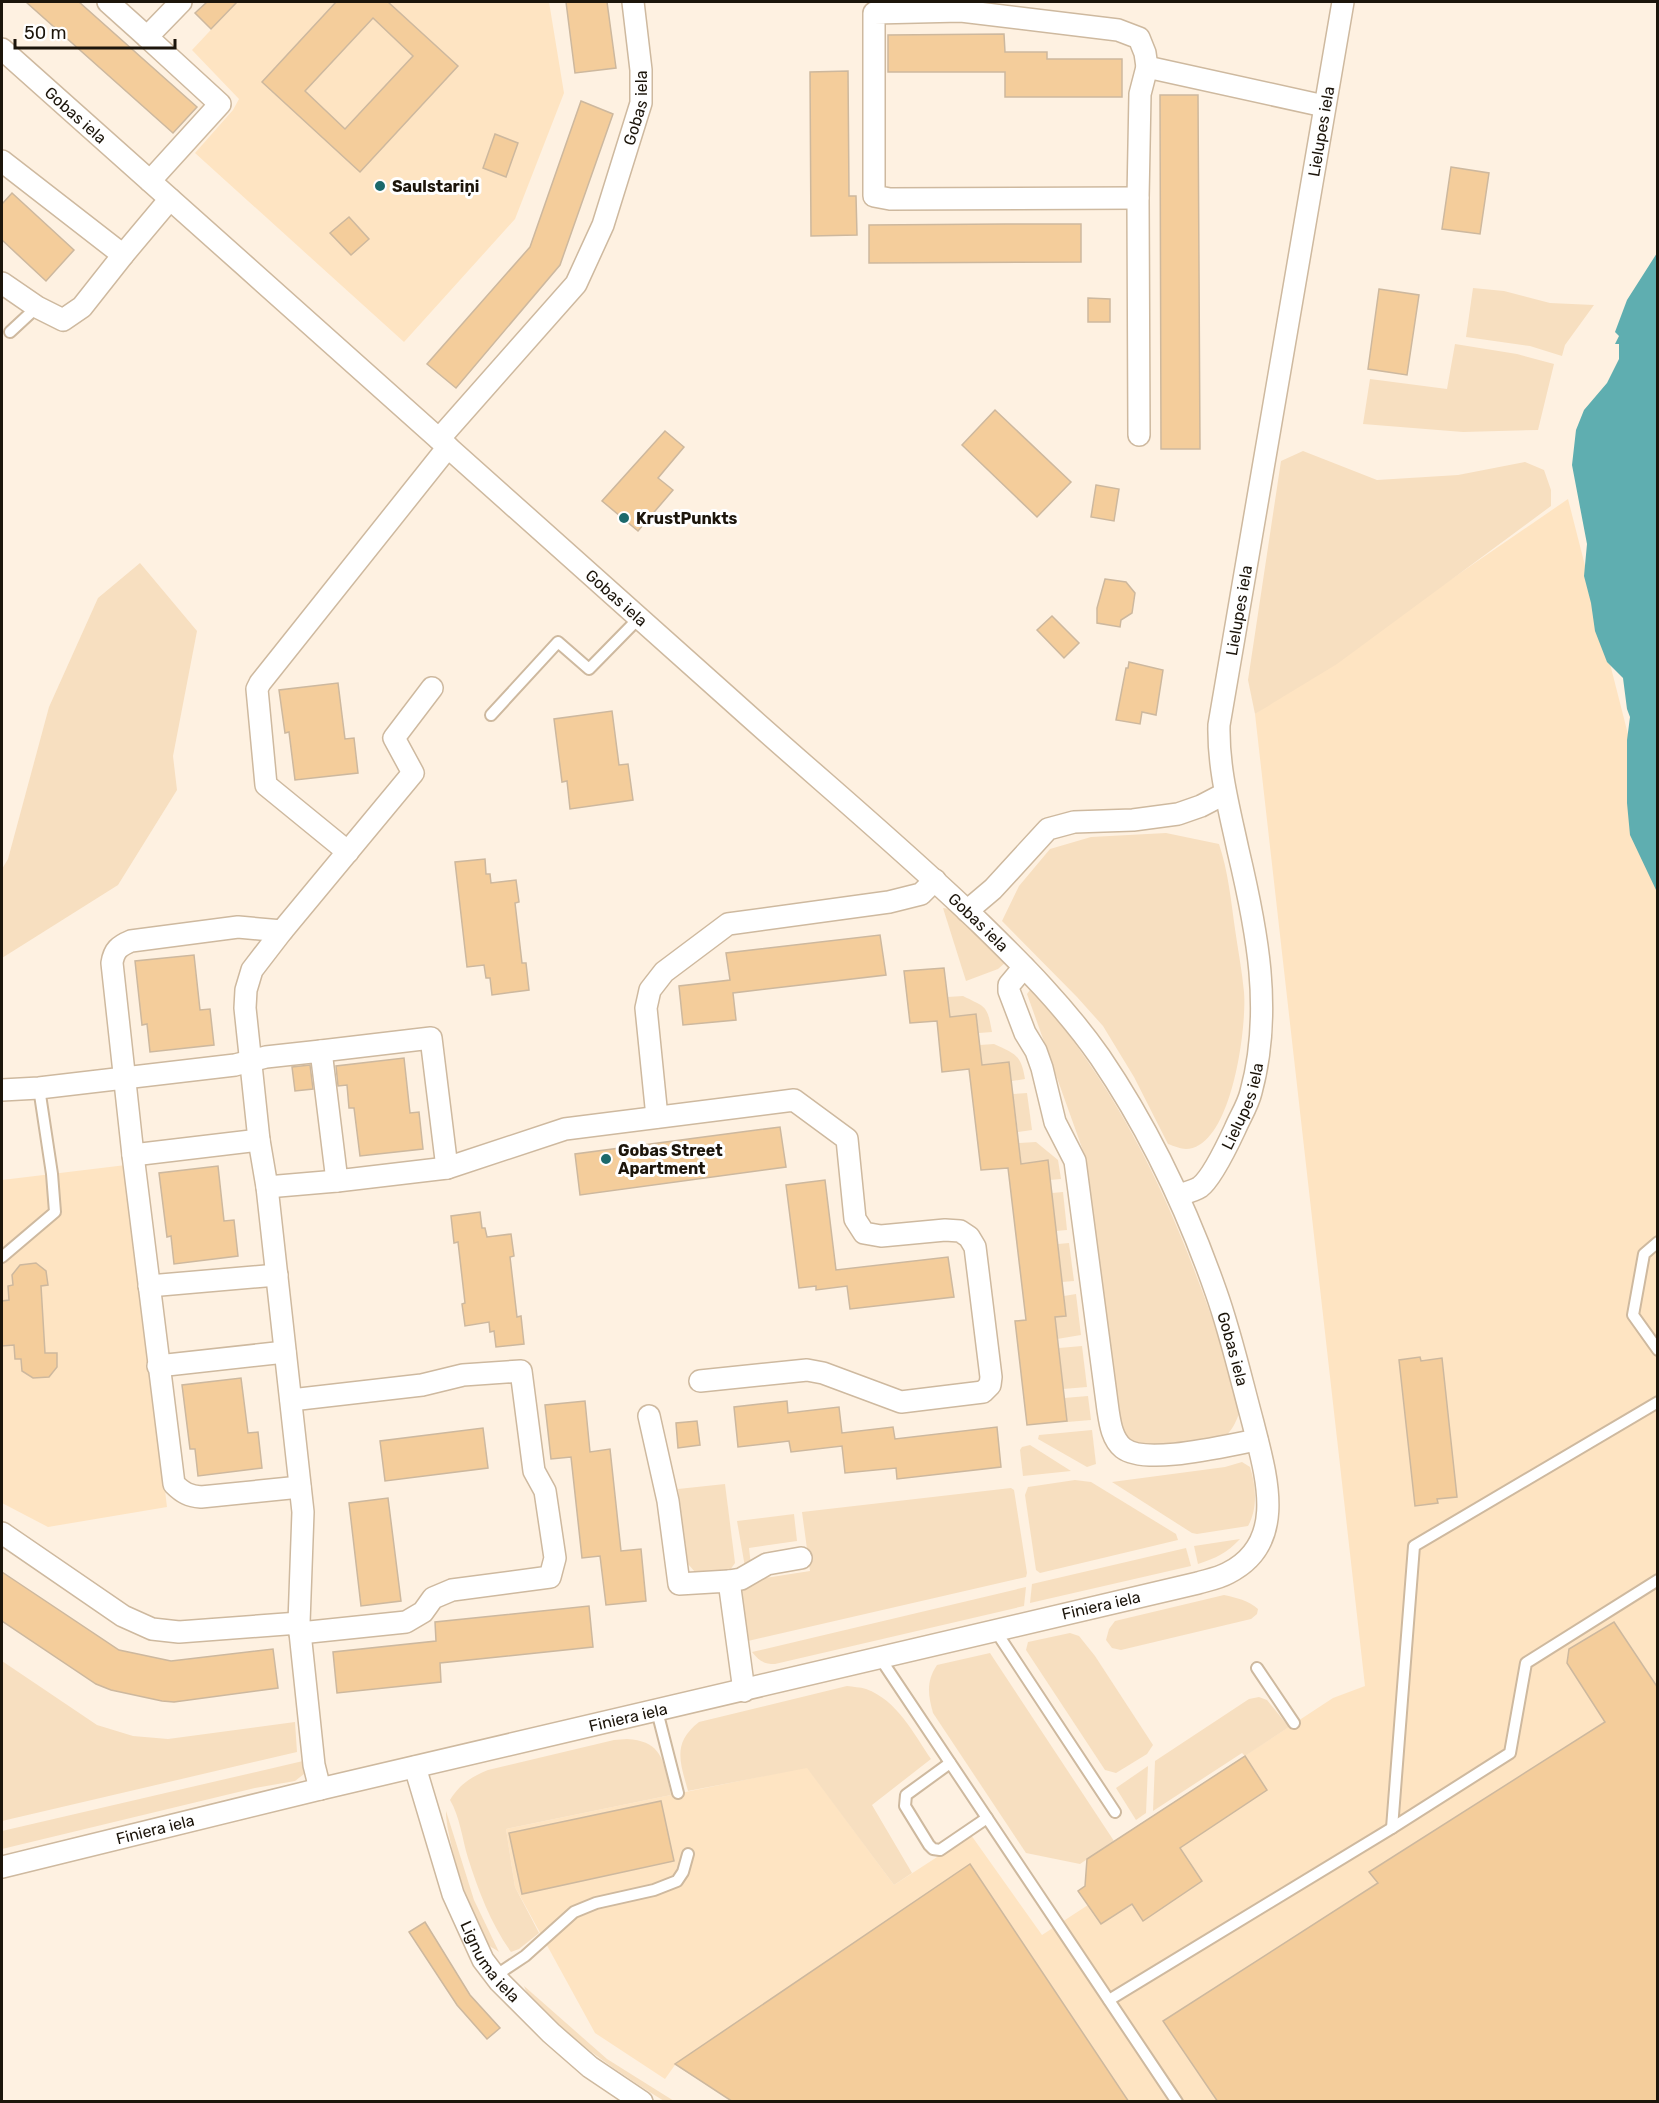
<svg xmlns="http://www.w3.org/2000/svg" width="1659" height="2103" font-family="Rubik,sans-serif">
	<style>
		.built { fill: #fee4c2 }
		.green { fill: #f7dfc0 }
		.water { fill: #5faeb0 }
		.building { fill: #f4cd9b; stroke: #cdb89e; stroke-width: 1.5; fill-rule: evenodd }
		.lines { fill: none; stroke-linecap: round; stroke-linejoin: round }
		.service-casing { stroke: #ceb99f; stroke-width: 14 }
		.minor-casing { stroke: #ceb99f; stroke-width: 24 }
		.service { stroke: #fff; stroke-width: 10 }
		.minor { stroke: #fff; stroke-width: 21 }
		.poi-dot { fill: #1c696b; stroke: #fff; stroke-width: 2 }
		.labels { text-anchor: middle; stroke-width: 6; stroke-linejoin: round; paint-order: stroke }
		.street-label { font-size: 16px; fill: #1c150b; stroke: #fff }
		.poi-label { font-size: 16px; font-weight: bold; fill: #1c150b; stroke: #fff; text-anchor: start }
	</style>
	<rect width="100%" height="100%" fill="#fef1e1"/>
	<g class="built">
		<polygon points="237,2 549,2 564,93 515,219 404,342 195,153 233,110 239,99 192,50"/>
		<polygon points="1568,499 1657,848 1657,2101 733,2101 675,2065 665,2079 595,2033 515,1887 506,1829 807,1767 894,1885 971,1835 1042,1935 1088,1905 1078,1891 1094,1880 1087,1859 1333,1698 1365,1686 1255,714"/>
		<polygon points="126,1165 167,1507 48,1527 2,1503 2,1180"/>
	</g>
	<g class="green">
		<polygon points="1473,288 1504,291 1550,303 1594,305 1565,345 1562,356 1530,346 1466,337"/>
		<polygon points="1455,344 1517,354 1554,364 1538,430 1463,432 1363,424 1370,379 1447,389"/>
		<polygon points="1303,451 1377,480 1458,475 1525,462 1544,470 1551,490 1551,506 1337,664 1255,714 1248,680 1281,461"/>
		<polygon points="140,563 197,631 173,756 177,790 118,885 2,958 2,869 8,859 49,707 98,598"/>
		<path d="M1166,833L1219,844C1228,871 1231,900 1235,929C1238,950 1242,971 1244,992C1247,1026 1232,1148 1186,1149C1181,1149 1174,1146 1168,1144L1134,1077L1103,1026L1077,997L1002,921L1019,886L1050,849L1091,837Z"/>
		<polygon points="943,908 950,909 1006,962 998,969 966,981"/>
		<path d="M1030,990L1035,992C1109,1080 1158,1172 1198,1280C1214,1322 1229,1366 1240,1410C1236,1423 1232,1431 1222,1439C1199,1442 1151,1454 1131,1442C1123,1437 1120,1426 1117,1417L1086,1159L1027,994Z"/>
		<path d="M963,996C987,1008 987,1005 992,1032L979,1033L976,1015L950,1017L947,997Z"/>
		<path d="M994,1044C1015,1054 1021,1054 1025,1079L1012,1081L1009,1062L982,1065L980,1045Z"/>
		<polygon points="1027,1093 1032,1130 1018,1132 1013,1094"/>
		<polygon points="1036,1142 1058,1160 1061,1179 1050,1180 1047,1161 1021,1164 1019,1143"/>
		<polygon points="1063,1192 1067,1230 1056,1231 1052,1193"/>
		<polygon points="1069,1243 1074,1281 1062,1282 1058,1244"/>
		<polygon points="1076,1294 1081,1335 1057,1339 1055,1317 1066,1315 1064,1296"/>
		<polygon points="1082,1346 1087,1387 1063,1389 1059,1348"/>
		<polygon points="1088,1396 1091,1420 1067,1422 1064,1398"/>
		<polygon points="1092,1430 1096,1464 1087,1467 1038,1439 1039,1435"/>
		<polygon points="1030,1445 1071,1471 1023,1476 1020,1450 1022,1447"/>
		<path d="M1242,1462L1250,1467C1256,1486 1258,1508 1248,1526L1197,1534L1192,1533L1112,1482L1225,1467Z"/>
		<polygon points="1075,1480 1091,1482 1176,1534 1178,1540 1040,1573 1036,1570 1025,1495 1028,1487"/>
		<polygon points="725,1484 735,1563 730,1570 696,1573 688,1564 678,1489"/>
		<path d="M1011,1488L1014,1490L1027,1573L1026,1577L748,1641C746,1630 738,1600 742,1590C744,1586 749,1583 753,1580L810,1571L802,1512Z"/>
		<polygon points="794,1514 797,1541 749,1548 751,1566 745,1567 737,1521"/>
		<path d="M1240,1539C1227,1553 1216,1558 1198,1564L1194,1546Z"/>
		<polygon points="1186,1548 1191,1566 1030,1603 1032,1584"/>
		<path d="M1026,1587L1024,1606L775,1664C764,1664 759,1661 752,1652Z"/>
		<path d="M1224,1595C1237,1598 1248,1600 1258,1609L1257,1614L1251,1619L1121,1650L1112,1648L1106,1640L1109,1629L1115,1621Z"/>
		<polygon points="1070,1633 1079,1636 1095,1656 1153,1745 1147,1754 1116,1773 1105,1770 1026,1650 1028,1642"/>
		<path d="M990,1653L1114,1841L1080,1864L1026,1853L933,1713C928,1695 926,1681 937,1665Z"/>
		<polygon points="2,1661 97,1725 133,1736 168,1739 295,1722 297,1752 2,1821"/>
		<path d="M847,1686C853,1687 860,1687 866,1689C897,1700 914,1734 931,1759L872,1805L912,1873L894,1885L807,1768L688,1791C680,1762 672,1743 699,1722Z"/>
		<polygon points="1259,1697 1267,1700 1289,1727 1245,1756 1242,1753 1153,1811 1155,1761 1249,1699"/>
		<path d="M627,1739C664,1741 664,1764 671,1795L506,1829L515,1887L539,1933L519,1949L511,1952C491,1924 478,1890 468,1858C462,1838 460,1817 450,1800C460,1784 471,1777 488,1770L614,1740Z"/>
		<polygon points="303,1761 304,1774 295,1781 255,1788 2,1849 2,1831"/>
		<polygon points="1148,1766 1146,1813 1136,1820 1116,1788"/>
		<path d="M446,1811L474,1900L499,1952C497,1950 494,1949 491,1947C474,1932 445,1835 446,1811Z"/>
		<path d="M524,1986L607,2059L674,2101H664C624,2076 585,2050 551,2018C541,2009 528,1999 524,1986Z"/>
	</g>
	<polygon class="water" points="1657,253 1657,892 1630,835 1627,803 1627,740 1630,717 1627,709 1623,678 1607,662 1595,631 1591,603 1584,576 1587,544 1572,465 1576,430 1584,410 1607,383 1619,359 1619,344 1615,344 1619,336 1615,332 1627,300"/>
	<g class="building">
		<polygon points="26,2 79,2 197,107 173,133"/>
		<polygon points="207,2 237,2 211,29 195,13"/>
		<path d="M336,2H388L458,66L360,172L262,82ZM373,18L413,56L345,129L305,91Z"/>
		<polygon points="566,2 607,2 616,68 575,73"/>
		<polygon points="1004,34 1005,52 1047,52 1047,59 1122,59 1122,97 1005,97 1005,72 888,72 888,35"/>
		<polygon points="848,71 849,196 856,196 857,235 811,236 810,72"/>
		<polygon points="1160,95 1198,95 1200,449 1161,449"/>
		<polygon points="581,101 613,114 560,265 456,388 427,364 530,247"/>
		<polygon points="495,134 518,143 506,177 483,168"/>
		<polygon points="1451,167 1489,173 1480,234 1442,229"/>
		<polygon points="12,193 74,250 46,281 2,240 2,204"/>
		<polygon points="349,217 369,239 351,255 330,233"/>
		<polygon points="1006,224 1081,224 1081,262 869,263 869,225"/>
		<polygon points="1379,289 1419,295 1407,375 1368,369"/>
		<polygon points="1088,298 1110,299 1110,322 1088,322"/>
		<polygon points="995,410 1071,482 1037,517 962,445"/>
		<polygon points="665,431 684,447 658,478 673,490 638,531 602,501"/>
		<polygon points="1096,485 1119,489 1114,521 1091,517"/>
		<polygon points="1105,579 1126,582 1135,593 1132,613 1121,620 1120,627 1097,623 1097,608"/>
		<polygon points="1052,616 1079,643 1064,658 1037,630"/>
		<polygon points="1129,662 1163,670 1156,715 1142,712 1140,724 1116,720 1126,668 1128,668"/>
		<polygon points="338,683 345,739 354,738 358,773 295,780 289,732 285,733 279,690"/>
		<polygon points="612,711 619,765 628,764 633,800 570,809 567,781 562,782 554,719"/>
		<polygon points="485,859 486,874 490,874 491,883 516,880 519,902 515,903 522,963 526,963 529,990 492,995 490,978 486,978 484,965 467,967 455,862"/>
		<polygon points="880,935 886,975 733,993 736,1020 683,1025 679,986 730,980 726,953"/>
		<polygon points="194,955 200,1010 210,1009 214,1045 150,1052 147,1024 142,1025 135,961"/>
		<polygon points="944,968 950,1017 976,1014 982,1065 1009,1062 1021,1164 1048,1160 1066,1316 1055,1317 1067,1421 1027,1425 1015,1321 1026,1320 1008,1168 981,1170 969,1069 942,1072 937,1021 910,1023 904,971"/>
		<polygon points="404,1058 410,1113 419,1112 423,1149 360,1156 354,1108 349,1108 347,1085 338,1086 336,1066"/>
		<polygon points="310,1065 313,1089 295,1091 292,1067"/>
		<polygon points="780,1127 786,1167 580,1195 575,1154"/>
		<polygon points="218,1166 224,1221 234,1220 238,1256 174,1264 171,1236 167,1237 159,1173"/>
		<polygon points="825,1180 836,1270 948,1257 954,1297 850,1309 847,1286 816,1290 816,1286 799,1288 786,1185"/>
		<polygon points="480,1212 482,1228 485,1228 487,1237 511,1234 514,1256 510,1257 517,1317 521,1316 524,1344 496,1347 494,1331 490,1332 489,1322 465,1326 462,1304 465,1303 458,1242 454,1243 451,1216"/>
		<polygon points="36,1263 46,1271 48,1285 41,1286 45,1353 57,1353 57,1367 49,1377 33,1378 22,1371 21,1359 15,1359 14,1345 2,1346 2,1301 9,1300 8,1286 13,1285 12,1275 20,1265"/>
		<polygon points="1420,1357 1421,1361 1442,1358 1457,1497 1437,1499 1438,1503 1415,1506 1399,1360"/>
		<polygon points="241,1378 248,1433 258,1432 262,1468 198,1476 195,1449 190,1449 182,1385"/>
		<polygon points="585,1401 590,1452 610,1449 621,1551 641,1549 646,1601 606,1605 600,1556 582,1558 571,1457 551,1459 545,1405"/>
		<polygon points="787,1401 788,1413 839,1407 842,1433 893,1427 895,1439 997,1427 1001,1467 897,1479 896,1468 845,1473 842,1446 791,1452 789,1441 738,1447 734,1407"/>
		<polygon points="697,1421 700,1445 678,1448 676,1423"/>
		<polygon points="483,1428 488,1468 385,1481 380,1441"/>
		<polygon points="388,1498 401,1601 361,1606 349,1503"/>
		<polygon points="2,1572 119,1650 171,1661 273,1649 278,1688 174,1702 162,1701 111,1690 96,1684 2,1621"/>
		<polygon points="589,1606 593,1647 440,1663 441,1682 337,1693 333,1652 436,1641 435,1622"/>
		<polygon points="1614,1622 1658,1688 1658,2102 1218,2102 1163,2021 1378,1883 1369,1872 1605,1722 1567,1663 1569,1649"/>
		<polygon points="1245,1756 1267,1790 1180,1848 1202,1881 1143,1921 1132,1904 1101,1924 1078,1891 1085,1886 1087,1859"/>
		<polygon points="661,1801 674,1861 522,1894 509,1833"/>
		<polygon points="970,1864 1129,2102 733,2102 675,2064"/>
		<polygon points="425,1922 470,1995 500,2028 487,2039 457,2005 409,1932"/>
	</g>
	<g class="lines">
		<g class="service-casing">
			<g id="service">
				<polyline points="10,332 37,307"/>
				<polyline points="491,715 558,642 589,669 639,618"/>
				<polyline points="1658,1242 1644,1254 1633,1315 1658,1350"/>
				<polyline points="2,1257 55,1212 52,1174 39,1088"/>
				<polyline points="995,1630 1115,1812"/>
				<polyline points="880,1658 1177,2102"/>
				<polyline points="1257,1668 1294,1723"/>
				<polyline points="657,1711 678,1793"/>
				<polyline points="950,1763 906,1795 905,1806 929,1845 933,1849 940,1850 987,1818"/>
				<polyline points="1392,1828 1414,1546 1658,1402"/>
				<polyline points="495,1976 525,1956 574,1912 596,1903 654,1890 677,1881 683,1872 688,1854"/>
				<polyline points="1109,2000 1392,1828 1510,1753 1526,1663 1658,1580"/>
			</g>
		</g>
		<g class="minor-casing">
			<g id="minor">
				<polyline points="108,2 147,37 181,2"/>
				<polyline points="147,37 220,104 150,181"/>
				<path id="s1" d="M2,49C245,266 488,482 731,700C814,775 900,846 981,924C1024,966 1065,1007 1100,1057C1149,1129 1187,1209 1216,1292C1231,1334 1241,1379 1253,1423C1266,1475 1288,1543 1228,1573C1219,1578 1208,1580 1198,1583L320,1789L2,1867"/>
				<polyline points="2,161 123,255 170,199"/>
				<polyline points="1138,198 890,199 874,196 874,13 961,11 1118,30 1139,38 1145,53 1147,67"/>
				<polyline points="2,283 37,307 63,320 82,307 123,255"/>
				<polyline points="1139,435 1138,198 1140,94 1147,67 1324,106"/>
				<path id="s2" d="M439,439L576,284L603,225L641,103V70L633,2"/>
				<polyline points="348,852 266,785 257,689 260,683 448,447"/>
				<polyline points="967,911 993,889 1048,829 1074,822 1133,820 1178,814 1201,806 1224,794"/>
				<path d="M282,931L238,927L131,941C119,946 114,950 112,963L133,1155L174,1484C183,1493 189,1496 201,1497L300,1487"/>
				<path d="M1024,967L1009,985V991L1025,1033L1036,1051L1042,1068L1055,1122L1075,1161L1108,1410C1110,1423 1112,1439 1123,1448C1146,1466 1228,1445 1257,1440"/>
				<polyline points="321,1051 431,1038 447,1168"/>
				<polyline points="2,1090 39,1088 235,1065 266,1057 321,1051 337,1181 447,1168 565,1129 794,1100 847,1139 855,1219 864,1233 881,1236 945,1230 960,1231 969,1237 975,1247 991,1377 990,1385 983,1392 901,1402 823,1373 807,1370 700,1381"/>
				<polyline points="657,1117 646,1008 650,990 664,972 728,924 889,902 921,894 935,880"/>
				<polyline points="133,1155 259,1140"/>
				<polyline points="267,1187 337,1181"/>
				<path id="s3" d="M1178,1195C1185,1193 1194,1191 1200,1187C1212,1178 1228,1144 1235,1129C1240,1117 1248,1105 1251,1092C1273,1011 1257,930 1238,850C1229,808 1218,768 1219,725L1343,2"/>
				<polyline points="149,1286 277,1275"/>
				<polyline points="158,1366 285,1352"/>
				<polyline points="291,1400 422,1385 463,1375 521,1371 534,1471 545,1491 555,1558 550,1577 452,1590 433,1598 423,1612 406,1622 300,1633"/>
				<polyline points="649,1416 668,1501 679,1584 729,1581 744,1691"/>
				<polyline points="2,1533 123,1616 152,1629 179,1632 299,1623"/>
				<polyline points="729,1581 741,1579 767,1564 801,1558"/>
				<path id="s4" d="M415,1767L453,1894L483,1960L499,1981L551,2033L590,2067L642,2102"/>
				<polyline points="320,1789 314,1765 299,1623 303,1512 267,1187 259,1140 245,1008 246,990 252,970 282,931 413,773 394,738 432,688"/>
			</g>
		</g>
		<use href="#service" class="service"/>
		<use href="#minor" class="minor"/>
	</g>
	<g class="poi-dot">
		<circle cx="380" cy="186" r="6"/>
		<circle cx="624" cy="518" r="6"/>
		<circle cx="606" cy="1159" r="6"/>
	</g>
	<g class="labels">
		<g class="street-label">
			<text dy="6" stroke="none"><textPath href="#s2" startOffset="394">Gobas iela</textPath></text>
			<text dy="6" stroke="none"><textPath href="#s1" startOffset="99">Gobas iela</textPath></text>
			<text dy="6" stroke="none"><textPath href="#s3" startOffset="1106">Lielupes iela</textPath></text>
			<text dy="6" stroke="none"><textPath href="#s1" startOffset="824">Gobas iela</textPath></text>
			<text dy="6" stroke="none"><textPath href="#s3" startOffset="620">Lielupes iela</textPath></text>
			<text dy="6" stroke="none"><textPath href="#s1" startOffset="1310">Gobas iela</textPath></text>
			<text dy="6" stroke="none"><textPath href="#s3" startOffset="116">Lielupes iela</textPath></text>
			<text dy="6" stroke="none"><textPath href="#s1" startOffset="1814">Gobas iela</textPath></text>
			<text transform="translate(1101 1605) rotate(-13)" y="6">Finiera iela</text>
			<text transform="translate(628 1717) rotate(-13)" y="6">Finiera iela</text>
			<text transform="translate(155 1829) rotate(-14)" y="6">Finiera iela</text>
			<text dy="6" stroke="none"><textPath href="#s4" startOffset="210">Lignuma iela</textPath></text>
		</g>
		<g class="poi-label">
			<text x="392" y="192">Saulstariņi</text>
			<text x="636" y="524">KrustPunkts</text>
			<text x="618" y="1156">Gobas Street<tspan x="618" dy="18">Apartment</tspan></text>
		</g>
	</g>
	<rect width="1659" height="2103" fill="none" stroke="#1c150b" stroke-width="6"/>
	<path d="M15 39v9h160v-9" fill="none" stroke="#1c150b" stroke-width="3"/>
	<text x="24" y="39" font-size="18" fill="#1c150b" stroke="#ffffff" stroke-width="4.5" paint-order="stroke">50 m</text>
</svg>
